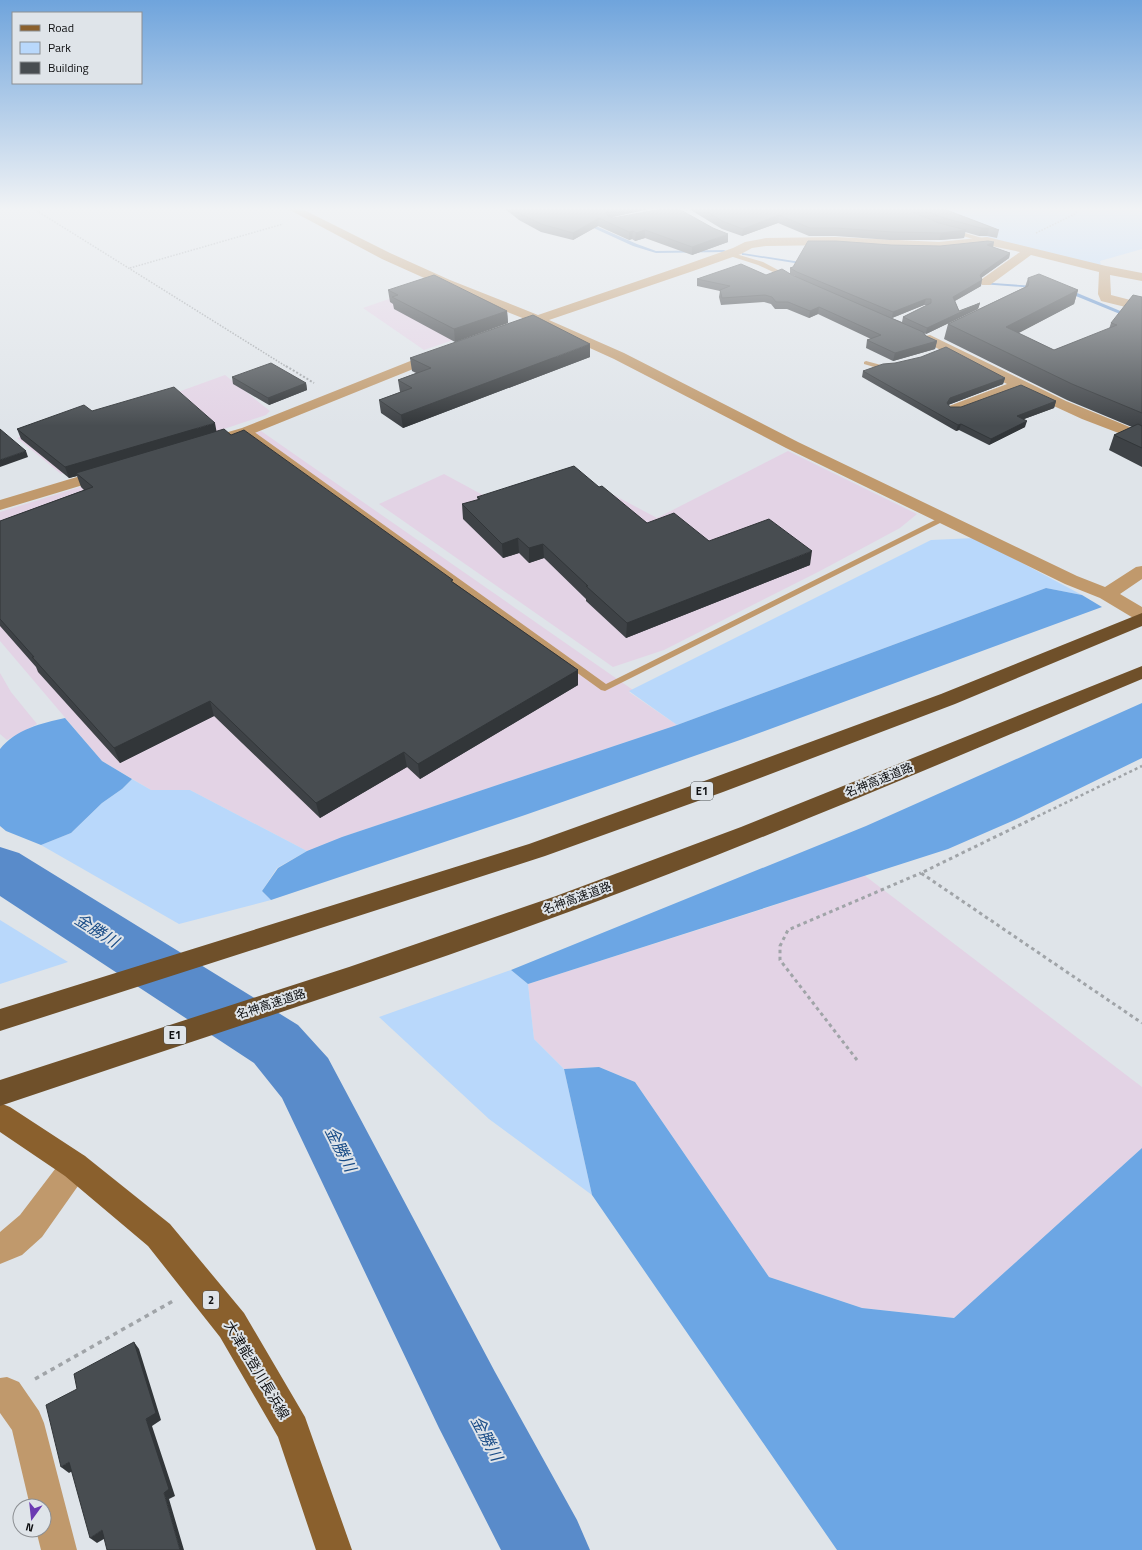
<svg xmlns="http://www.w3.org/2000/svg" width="1142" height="1550" font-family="'Titillium Web','Noto Sans JP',sans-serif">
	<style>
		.industrial { fill: #e3d3e5 }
		.green { fill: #b9d8fb }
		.forest { fill: #6ca6e4 }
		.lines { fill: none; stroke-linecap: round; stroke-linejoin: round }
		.stream { fill: #598bca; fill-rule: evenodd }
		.river { fill: #598bca; fill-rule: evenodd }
		.path-far4 { stroke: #a0a4a8; stroke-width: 1.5; stroke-dasharray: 1.5 1.5; stroke-linecap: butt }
		.path-far3 { stroke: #a0a4a8; stroke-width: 2; stroke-dasharray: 2 2; stroke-linecap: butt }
		.path-far2 { stroke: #a0a4a8; stroke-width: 2.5; stroke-dasharray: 3 3; stroke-linecap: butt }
		.path-far1 { stroke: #a0a4a8; stroke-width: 3; stroke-dasharray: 3.5 3.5; stroke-linecap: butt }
		.path { stroke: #a0a4a8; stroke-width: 3.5; stroke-dasharray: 4.5 4.5; stroke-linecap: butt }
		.lane { fill: #c0996c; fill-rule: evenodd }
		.street { fill: #c0996c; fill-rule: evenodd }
		.primary { fill: #8a602d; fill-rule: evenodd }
		.highway { fill: #6f502a; fill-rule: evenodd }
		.wall { fill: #3e4246; fill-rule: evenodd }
		.shaded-wall { fill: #323639 }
		.building { fill: #484d51; stroke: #323639 }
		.labels { text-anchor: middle; stroke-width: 4; stroke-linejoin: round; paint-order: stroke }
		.shield { fill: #dfe4e9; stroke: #4d5052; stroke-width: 1 }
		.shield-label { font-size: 11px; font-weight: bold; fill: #0f1012 }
		.street-label { font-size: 12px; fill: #0f1012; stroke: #dfe4e9 }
		.near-street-label { font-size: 14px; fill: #0f1012; stroke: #dfe4e9 }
		.near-water-label { font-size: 16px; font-style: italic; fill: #194c87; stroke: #dfe4e9 }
	</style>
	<rect width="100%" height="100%" fill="#dfe4e9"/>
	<g class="industrial">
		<polygon points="432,284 502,319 503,323 424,350 363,308"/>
		<polygon points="225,375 270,411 266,415 194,439 140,450 61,474 17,438 99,410 109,417"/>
		<polygon points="261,431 633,690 629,692 677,725 342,837 307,851 190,790 151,790 102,761 0,641 0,512 96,482 187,456"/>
		<polygon points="788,451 917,514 900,528 820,571 664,650 613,667 379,504 444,474 494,501 565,469 657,518"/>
		<polygon points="0,673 11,692 37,724 7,740 0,734"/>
		<polygon points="864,875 1142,1087 1142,1148 954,1318 862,1308 769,1277 635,1082 599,1067 564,1069 534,1039 528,984 766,908"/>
	</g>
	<g class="green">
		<polygon points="936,209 1136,209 1142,211 1142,249 1100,261 1101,266 1085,264 942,225"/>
		<polygon points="975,538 1082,595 1046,588 677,725 629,691 931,540"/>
		<polygon points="132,779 151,790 190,790 307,851 277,868 262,891 271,900 179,924 41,845 71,833 102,803 122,789"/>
		<polygon points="0,920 68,962 0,984"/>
		<polygon points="511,970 528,984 534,1039 564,1069 592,1195 489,1119 379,1017"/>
	</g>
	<g class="forest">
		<polygon points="1046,588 1082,595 1102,607 740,740 525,815 271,900 262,891 278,868 307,851 342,837 677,725"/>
		<polygon points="1142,703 1142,758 1019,818 948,849 528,984 511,970 866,826"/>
		<path d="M65,718L102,761L132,779L122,789L102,803L71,833L41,845L6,831L0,826V749C16,729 42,723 65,718Z"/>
		<polygon points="599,1067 635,1082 769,1277 862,1308 954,1318 1142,1148 1142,1550 837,1550 592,1195 564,1069"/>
	</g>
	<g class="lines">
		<g class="stream">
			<polygon points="576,209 580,209 585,218 589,223 637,244 656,251 724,250 726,251 724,252 656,253 633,246 587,225 581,219"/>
			<polygon points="742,253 807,263 809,264 807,265 744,255 742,255"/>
			<polygon points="979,282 1035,286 1037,287 1035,288 981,284 979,284"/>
			<polygon points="1066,290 1070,290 1142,320 1142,323 1066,292"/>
		</g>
		<polygon class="river" points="0,847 19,853 298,1025 328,1058 495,1372 577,1520 590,1550 501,1550 439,1428 282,1098 254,1063 0,896"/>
		<g class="path-far4">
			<polyline points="34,209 287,367"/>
			<polyline points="1036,233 1075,214 1078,209"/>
			<polyline points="130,268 283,224"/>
		</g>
		<polyline class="path-far3" points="286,366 314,383"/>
		<polyline class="path-far2" points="1032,819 1142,766"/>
		<g class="path-far1">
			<polyline points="1034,818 921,873 1142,1023"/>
			<polyline points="857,1060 780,960 780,946 788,930 921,873"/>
		</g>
		<polyline class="path" points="35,1379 173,1301"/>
		<g class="lane">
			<polygon points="951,229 989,240 990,241 987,243 949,232 948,231"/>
			<polygon points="729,252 763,262 793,278 788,279 758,265 727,255 726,254"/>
			<polygon points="866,361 881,365 891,363 895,365 881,369 864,364 864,362"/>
			<polygon points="244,429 250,429 606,684 941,517 947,517 948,519 605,691 601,690 244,433"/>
		</g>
		<g class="street">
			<polygon points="288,209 302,209 390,253 450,280 538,315 685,265 733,248 745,242 766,238 835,237 939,242 987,237 1106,266 1142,273 1142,281 1110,275 1111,295 1142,303 1142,311 1101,301 1098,294 1099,272 1031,255 990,285 982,285 980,282 982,279 1020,252 987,245 939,250 835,245 766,246 752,248 741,254 693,271 549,320 624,353 798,442 1077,576 1105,587 1136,567 1142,566 1142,579 1120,594 1142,607 1142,621 1135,619 1100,598 1065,584 786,448 614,359 537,324 512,332 507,331 505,328 507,325 525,319 442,286 382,259"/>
			<polygon points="930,335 1066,401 1142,432 1142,442 1082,419 1019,390 959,412 954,413 949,412 947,409 949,406 1007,384 925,342 923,339 925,336"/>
			<polygon points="438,350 443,351 445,354 443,357 252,434 217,445 211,443 209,440 211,437 242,428"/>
			<polygon points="107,468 113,470 115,473 113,476 0,510 0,500"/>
			<polygon points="75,1152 85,1156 90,1166 85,1176 42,1237 22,1255 0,1264 0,1232 20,1215 65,1156"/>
			<polygon points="7,1377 19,1382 39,1411 44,1423 77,1550 41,1550 36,1530 44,1530 44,1506 30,1506 12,1430 0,1413 0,1378"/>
		</g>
		<polygon class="primary" points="0,1103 10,1107 85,1156 170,1224 244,1313 305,1417 352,1550 316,1550 278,1437 220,1337 148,1246 65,1176 0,1132"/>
		<g class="highway">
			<polygon points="1142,613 1142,626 955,704 723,792 545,856 0,1031 0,1009 529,844 707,780 941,694"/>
			<path d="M1142,666V679C953,758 766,839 574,910C384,980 192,1041 0,1106V1080L349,967L556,896L741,827Z"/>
		</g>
	</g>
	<g class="wall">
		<polygon points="505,209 649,209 611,217 728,242 692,255 645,238 635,241 632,239 629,240 598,226 573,240 541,232 519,220"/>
		<polygon points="689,209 944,209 999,230 997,238 987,236 979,236 965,232 964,238 939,240 890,240 835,236 809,236 778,223 742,236 722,229"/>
		<path d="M891,245L993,247L1010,253L1009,258L981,278V286L955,301L959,311L980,303L978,309L926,334L924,333L926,336L937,341L935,349L893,361L866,348L867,340L871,339L818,314L809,318L787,309H775L771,304L764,302L721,305L719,297L720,291L697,286V279L766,275L795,276L790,274V268ZM924,305H928L903,317L902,322L892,318Z"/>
		<polygon points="1028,278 1078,290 1074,304 1018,333 1054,350 1109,329 1111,323 1142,297 1142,467 1109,450 1114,435 1132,427 1067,400 944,339 948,324 1025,287"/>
		<polygon points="388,290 507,311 508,323 455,342 394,309 393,304 390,302"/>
		<polygon points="590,357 403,428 381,413 379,400 400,392 398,380 416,373 412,371 410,358"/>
		<polygon points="863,371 1005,378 1003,384 948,405 950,407 961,407 1056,401 1054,408 1024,419 1025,427 989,445 959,430 956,431 862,377"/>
		<polygon points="232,377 306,383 307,390 269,405 233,384"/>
		<polygon points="92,411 217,432 231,435 454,583 578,670 578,685 420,779 407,767 320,818 214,716 120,763 38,672 36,667 0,626 0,521 84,490 81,487 77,476 69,478 21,439 17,429"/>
		<polygon points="599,487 647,523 709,541 810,565 626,638 586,601 586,599 544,558 529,563 519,553 503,558 463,519 462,504 478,500 477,497"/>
	</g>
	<g class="shaded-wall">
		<polygon points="612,209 649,209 609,218 606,213 609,210"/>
		<polygon points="779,215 778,223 742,236 743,229"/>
		<polygon points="599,218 598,226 573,240 573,233"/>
		<polygon points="981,228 989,228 987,236 979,236"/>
		<polygon points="645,230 645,238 635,241 636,233"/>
		<polygon points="966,230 964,238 939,240 941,233"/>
		<polygon points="633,231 632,239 629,240 629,232"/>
		<polygon points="728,234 728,242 692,255 692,247"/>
		<polygon points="994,242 993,248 987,245"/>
		<polygon points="1010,253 1009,258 981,278 980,275 983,272"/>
		<polygon points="982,280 981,286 951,303 953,297"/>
		<polygon points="1078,290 1074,304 1002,342 1006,327"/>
		<polygon points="926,299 924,305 892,318 893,312"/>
		<polygon points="980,303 978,309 926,334 927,328"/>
		<polygon points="819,307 818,314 809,318 810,311"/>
		<polygon points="507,311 508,323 455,342 454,329"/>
		<polygon points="937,341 935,349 893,361 895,353"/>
		<polygon points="590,344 590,357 403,428 401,415"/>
		<polygon points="1005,378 1003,384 948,405 947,403 950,398"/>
		<polygon points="306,383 307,390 269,405 268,398"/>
		<polygon points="1056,401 1054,408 1016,422 1017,416"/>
		<polygon points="1027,421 1025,427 989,445 991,439"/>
		<polygon points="215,423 217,434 76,473 77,476 69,478 65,467"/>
		<polygon points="961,424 959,430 956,431 958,425"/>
		<polygon points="26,451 28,457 0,467 0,460"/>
		<polygon points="518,538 519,553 503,558 502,544"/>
		<polygon points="543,544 544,558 529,563 529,548"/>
		<polygon points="812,551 810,565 626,638 627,623"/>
		<polygon points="578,670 578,685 420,779 418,764"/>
		<polygon points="210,701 214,716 120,763 114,748"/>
		<polygon points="404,752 407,767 320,818 316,803"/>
		<polygon points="134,1342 139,1349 161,1420 152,1426 175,1496 169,1499 184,1550 180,1550 164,1493 146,1419"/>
		<polygon points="69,1462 76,1469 69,1473 61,1467"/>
		<polygon points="102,1530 109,1536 97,1543 90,1538"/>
	</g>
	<g class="building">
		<polygon points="514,209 612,209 609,210 606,213 608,216 613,218 662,209 679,209 713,228 728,234 692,247 645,230 636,233 633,231 629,232 599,218 573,233 541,224 519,213"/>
		<polygon points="703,209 905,209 939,223 966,230 941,233 892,232 836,228 810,228 779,215 743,229 722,221"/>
		<polygon points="921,209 944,209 999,230 989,228 981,228 944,218"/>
		<polygon points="808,241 836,241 891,245 940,246 988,241 994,242 987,245 1010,253 983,272 980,275 982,280 953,297 959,311 980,303 927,328 903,317 931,303 931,299 926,299 893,312 797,272 790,268 793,267"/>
		<polygon points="741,264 766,275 782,269 792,275 923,332 926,336 937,341 895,353 867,340 881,335 819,307 810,311 788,302 776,302 772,297 765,295 722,298 720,290 730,286 697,279"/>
		<polygon points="1039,274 1078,290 1006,327 1054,350 1117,325 1111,323 1133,295 1142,297 1142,413 1072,384 948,324 1028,286 1029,282 1028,278"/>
		<polygon points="434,275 507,311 454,329 392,297 398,295 388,290"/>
		<polygon points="533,315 590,344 401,415 379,400 412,388 398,380 431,368 410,358"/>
		<polygon points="946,347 1005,378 950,398 947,403 950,407 961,407 1021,385 1056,401 1017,416 1027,421 991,439 961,424 958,425 863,371 883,364 895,363 921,357"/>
		<polygon points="271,363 306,383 268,398 232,377"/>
		<polygon points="174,387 215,423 65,467 17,429 84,405 92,411"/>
		<polygon points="1138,424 1142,426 1142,448 1114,435"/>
		<polygon points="0,429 26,451 0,460"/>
		<polygon points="224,429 231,435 244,430 453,580 451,581 578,670 418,764 404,752 316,803 210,701 114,748 32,657 34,657 0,619 0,521 93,487 76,473"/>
		<polygon points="574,466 599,487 602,486 647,523 674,513 709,541 769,519 812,551 627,623 586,586 588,586 543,544 529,548 518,538 502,544 462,504 480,499 477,497"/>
		<polygon points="134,1342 156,1413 146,1419 169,1489 164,1493 180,1550 107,1550 102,1530 90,1538 69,1462 61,1467 46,1405 77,1389 74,1374"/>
	</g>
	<linearGradient id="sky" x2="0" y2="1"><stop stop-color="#6fa4dc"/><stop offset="0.49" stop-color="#f1f3f5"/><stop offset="1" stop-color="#f1f3f5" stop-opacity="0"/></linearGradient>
	<rect width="1142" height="426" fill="url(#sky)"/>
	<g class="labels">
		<g class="shield">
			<rect x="691" y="782" width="22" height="18" rx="3"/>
			<rect x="164" y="1026" width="22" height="18" rx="3"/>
			<rect x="203" y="1291" width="16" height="18" rx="3"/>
		</g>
		<g class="shield-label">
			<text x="702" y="795">E1</text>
			<text x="175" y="1039">E1</text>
			<text x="211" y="1304">2</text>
		</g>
		<g class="street-label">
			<text transform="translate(879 780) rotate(-22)" y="4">名神高速道路</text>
			<text transform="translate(577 898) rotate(-20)" y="4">名神高速道路</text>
			<text transform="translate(271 1004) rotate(-18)" y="4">名神高速道路</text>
		</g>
		<g class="near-street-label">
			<text transform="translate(257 1370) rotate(59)" y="5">大津能登川長浜線</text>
		</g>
		<g class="near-water-label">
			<text transform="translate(97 930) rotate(32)" y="6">金勝川</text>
			<text transform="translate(341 1149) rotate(63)" y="6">金勝川</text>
			<text transform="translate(487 1438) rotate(62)" y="6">金勝川</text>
		</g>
	</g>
	<rect x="12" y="12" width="130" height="72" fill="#dfe4e9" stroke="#8c8f93"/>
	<rect x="20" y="25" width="20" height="6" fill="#8a602d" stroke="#8c8f93"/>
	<text x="48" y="32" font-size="12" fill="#0f1012">Road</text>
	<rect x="20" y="42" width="20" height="12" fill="#b9d8fb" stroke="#8c8f93"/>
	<text x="48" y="52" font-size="12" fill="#0f1012">Park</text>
	<rect x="20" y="62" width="20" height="12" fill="#484d51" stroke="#8c8f93"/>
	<text x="48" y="72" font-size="12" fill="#0f1012">Building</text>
	<g transform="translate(32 1518) rotate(195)"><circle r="19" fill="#dfe4e9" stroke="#8c8f93"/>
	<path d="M0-3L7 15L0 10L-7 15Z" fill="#6b3bb2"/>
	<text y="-6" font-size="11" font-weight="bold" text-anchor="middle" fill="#0f1012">N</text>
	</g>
</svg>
